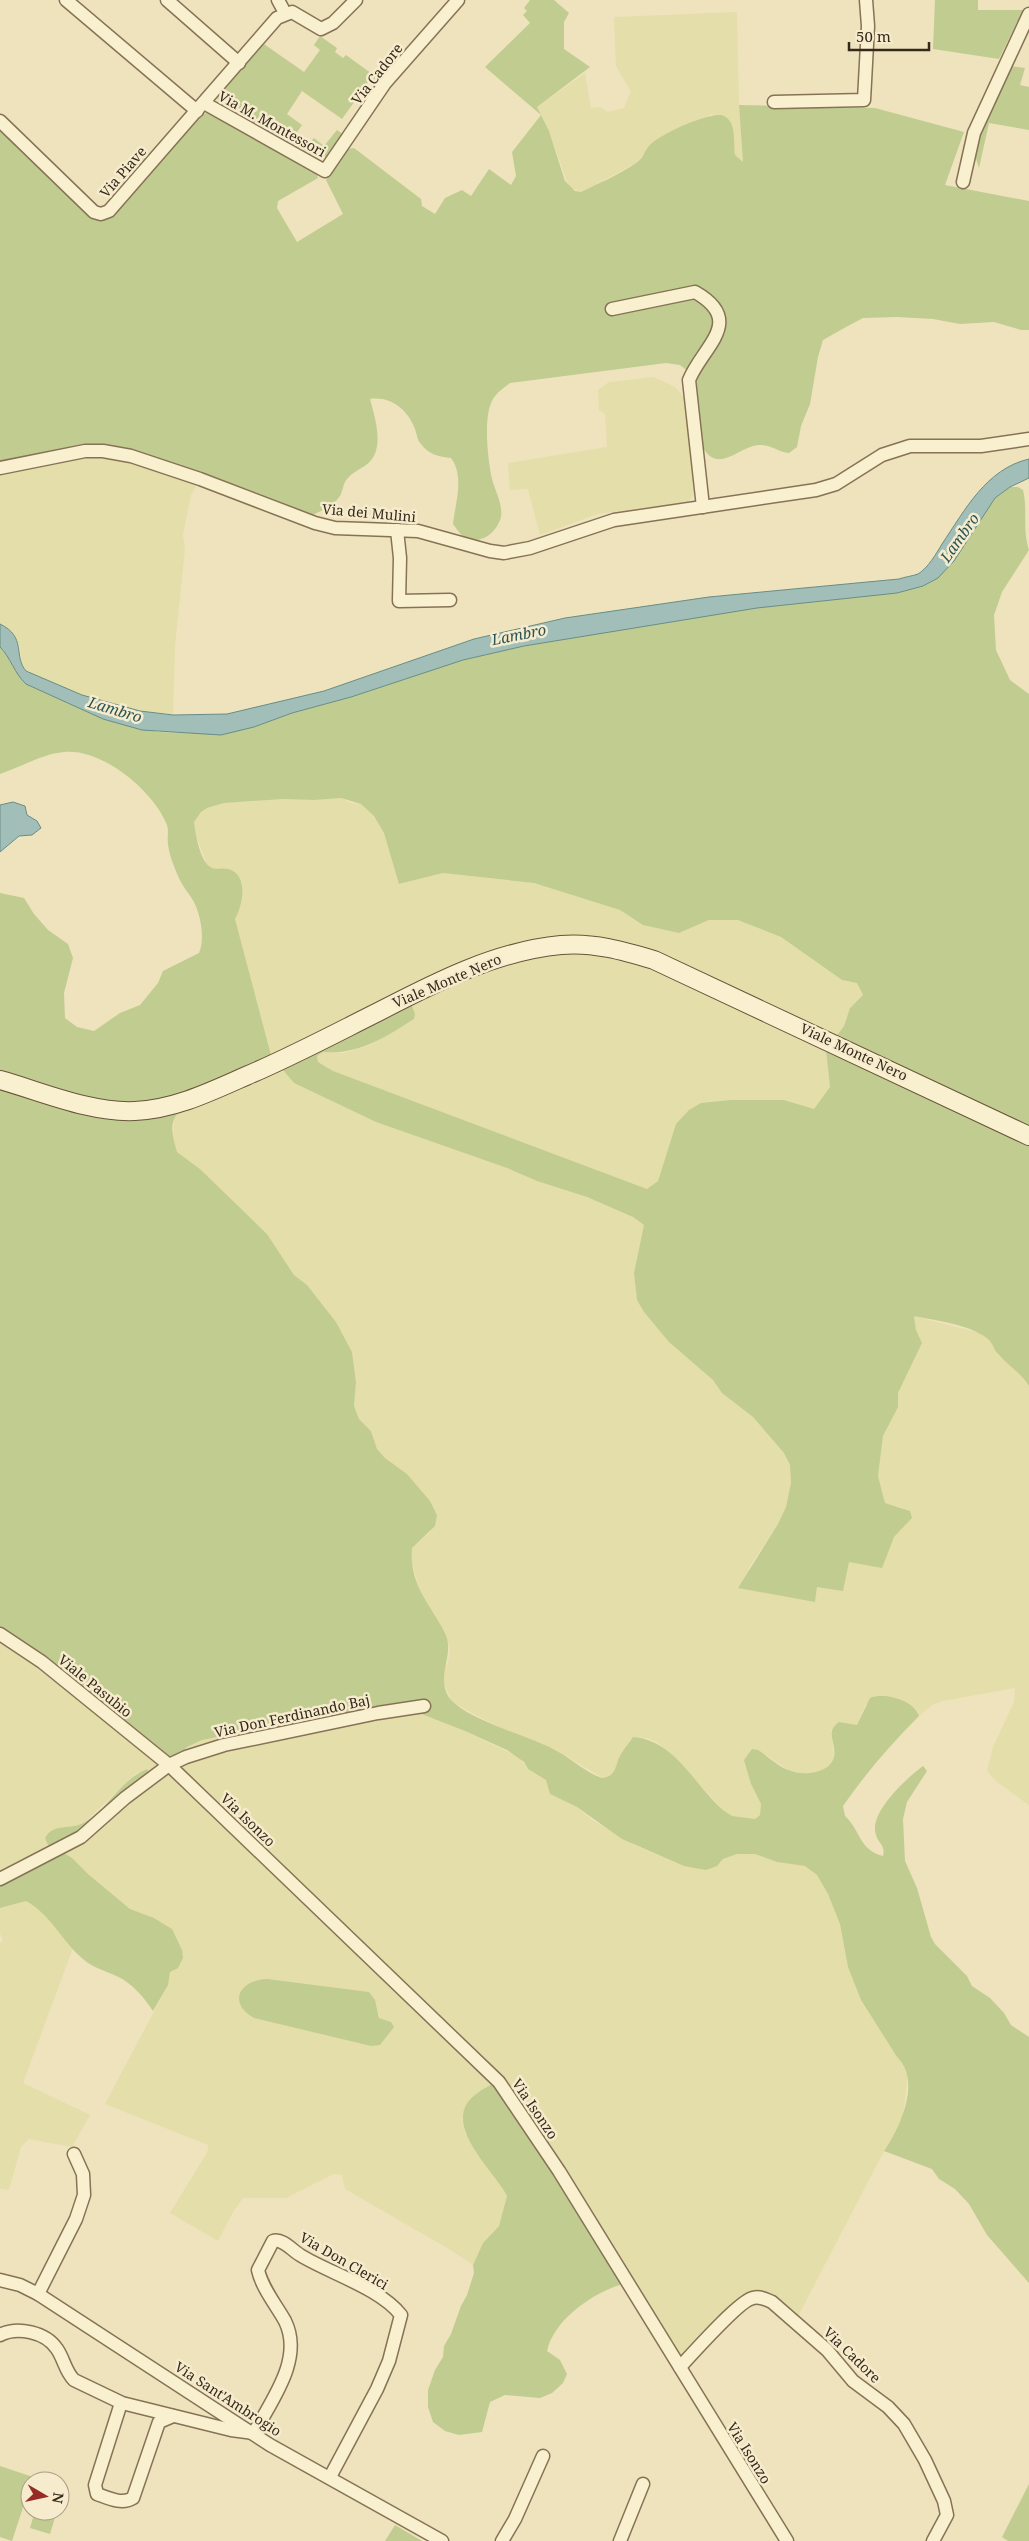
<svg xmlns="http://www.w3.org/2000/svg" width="1029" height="2541" font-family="'Noto Serif',serif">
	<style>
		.farmland { fill: #e4deaa; fill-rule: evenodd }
		.green { fill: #c1cc91 }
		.water { fill: #a1bfb8; stroke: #688d86 }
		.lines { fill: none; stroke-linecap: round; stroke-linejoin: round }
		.street-casing { stroke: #867356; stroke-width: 15 }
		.secondary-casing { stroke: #68543a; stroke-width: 20 }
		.street { stroke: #f9f0d0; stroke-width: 12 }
		.secondary { stroke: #f9f0d0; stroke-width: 18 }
		.labels { text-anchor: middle; stroke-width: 5; stroke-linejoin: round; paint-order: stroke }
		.street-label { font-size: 14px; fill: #35291b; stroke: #f6eccd }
		.water-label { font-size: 15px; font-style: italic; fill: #2a5555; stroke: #f6eccd }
	</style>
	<rect width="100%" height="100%" fill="#eee3bd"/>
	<g class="farmland">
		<polygon points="737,12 739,105 743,162 735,155 734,149 712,114 668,133 651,144 636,163 581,192 569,187 549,131 537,107 585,73 591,108 601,107 607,112 624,108 631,91 616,66 614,17"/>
		<polygon points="654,377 675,387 687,401 695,493 688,502 598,514 540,535 528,489 510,490 508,463 607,447 605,414 599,410 598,390 609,382"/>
		<polygon points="85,451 200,479 191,495 183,535 185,549 175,646 173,715 140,711 82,695 34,675 22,667 20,647 4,626 0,624 0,468"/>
		<polygon points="341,798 351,803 361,804 374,816 384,833 400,884 443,873 534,883 620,910 643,925 679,933 709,920 738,920 781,937 842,980 857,983 863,995 850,1008 844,1026 826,1050 830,1087 814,1109 784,1100 731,1100 718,1102 670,1144 658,1181 647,1189 333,1071 318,1062 317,1056 323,1052 343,1053 368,1046 414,1020 277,1063 294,1083 376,1122 507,1168 537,1181 587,1197 633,1217 644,1225 634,1273 637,1300 684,1354 713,1380 722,1393 753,1417 784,1453 790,1465 791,1483 786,1507 778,1524 748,1569 815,1602 817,1586 849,1561 886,1555 894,1537 912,1518 903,1508 885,1503 878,1476 883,1436 897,1407 898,1393 922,1343 916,1330 914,1316 976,1332 990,1340 998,1355 1010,1364 1029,1386 1029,1805 997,1782 987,1771 993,1747 1014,1702 1015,1688 943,1701 932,1705 919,1716 917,1711 905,1703 866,1704 857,1725 840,1722 835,1725 831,1731 834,1758 831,1765 821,1771 807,1774 791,1772 765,1754 751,1784 761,1804 760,1815 755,1819 732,1816 723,1810 672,1755 657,1742 647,1738 633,1737 622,1752 614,1773 608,1778 603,1778 556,1750 500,1728 452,1702 444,1684 444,1670 448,1663 450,1649 445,1632 423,1600 411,1560 412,1548 429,1533 437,1515 430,1501 407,1474 385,1458 377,1449 371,1431 359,1419 354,1406 356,1382 352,1352 336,1322 307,1285 294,1275 267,1234 200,1169 177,1152 173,1140 174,1117 179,1112 275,1069 235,919 240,908 242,883 235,872 228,869 212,869 207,864 197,838 194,822 201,812 207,808 224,803 283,799 314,800"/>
		<path d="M0,1637L172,1761L187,1747L202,1740L357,1710L409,1704L419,1713L465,1731L518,1757L528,1769L546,1780L550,1794L577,1807L591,1819L636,1846L684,1866H717L723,1859L737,1854H755L777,1862L805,1866L817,1875L828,1894L840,1924L848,1967L861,2000L897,2057L904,2064L908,2073L903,2117L895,2134L884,2151L795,2322L772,2302L751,2298L680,2367L626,2283L465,2106L462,2119L465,2133L507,2196L499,2226L483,2243L473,2265L449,2249L345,2189L342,2175L334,2174L286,2198H243L233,2212L218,2241L170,2213L208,2151V2145L105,2104L168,1985L172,1929L154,1918L130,1909L88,1874L72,1858L0,1877ZM147,1769L81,1835L67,1828L74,1827L85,1822L135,1774ZM316,1987L369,1992L376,2005L380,2018L394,2027L371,2046L254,2018Z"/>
		<polygon points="26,1901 34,1906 56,1926 73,1948 23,2083 90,2115 72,2147 29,2139 21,2147 9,2190 0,2189 0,1943 3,1941 0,1933 0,1908"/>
	</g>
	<g class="green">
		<path d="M530,0H554L569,13L564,22V49L590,67L537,107L549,131L565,181L575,191L581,192C599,183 619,175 636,163C643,159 644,151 650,145C659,135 712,110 724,116C737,122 733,143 735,155L743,162L739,105L875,108L964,132L945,185L1029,201V330H1021L994,322L960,324L933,319L897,317L863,318L846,327L823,340L818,357L810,404L801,426L797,447L789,453C778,452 770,444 759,445C738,446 715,479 700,441L690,373L680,365L666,363L510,383C501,390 493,395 490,406C484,424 488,461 492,479C495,491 503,504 501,517C497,532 482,545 466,538C461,536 456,528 453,524C455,504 465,477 451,458C439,457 428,454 421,444C417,440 417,434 415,429C408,410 391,396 370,399C375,418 386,451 366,465C359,470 353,472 347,479C343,483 343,491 340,496C332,508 316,513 304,519L103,451L0,468V131L94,218L106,220L199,114L207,113L315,171L318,178L278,201L277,208L297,242L343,214L326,180L347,149L354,148L421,199L422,206L435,214L445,198L462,190L471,196L489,169L511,185L516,176L512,152L541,115L485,67L530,23L523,15L527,11L524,8Z"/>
		<polygon points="935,0 978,0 978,10 1023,10 999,59 933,49"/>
		<polygon points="320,36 337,48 335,52 343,58 346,55 379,79 376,84 370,80 342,119 302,91 287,114 302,125 295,135 308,145 314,138 324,146 337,130 344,135 327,159 322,160 299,147 298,143 283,134 278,136 273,134 233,108 226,109 219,105 217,96 264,44 304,72 320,50 314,45"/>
		<polygon points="1010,66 1025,68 1020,85 1029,87 1029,130 989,123 979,168 973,149"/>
		<path d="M1010,487H1018L1023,490C1028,511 1022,528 1029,550L1002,592L994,615L996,650L1010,680L1029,694V1386C1021,1373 1009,1366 999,1355C994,1351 993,1343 988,1339C969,1324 937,1321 914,1316L916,1330L922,1343L898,1393V1407L883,1436L878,1476L885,1503L910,1511L912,1518L894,1537L882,1568L849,1562L843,1591L817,1587L815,1602L738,1588L778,1524L786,1507L791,1483L790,1465L784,1453L753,1417L722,1393L713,1380L669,1342L644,1312L637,1300L634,1273L644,1225L633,1217L587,1197L537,1181L507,1168L376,1122L294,1083L277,1063L411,1003L415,1014L414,1019C385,1038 357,1055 323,1052L317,1056L318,1062L333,1071L647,1189L658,1181L676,1124L689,1110L701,1103L731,1100H784L814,1109L830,1087L826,1050L844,1026L850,1008L863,995L857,983L842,980L781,937L738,920H709L679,933L643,925L620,910L534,883L443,873L399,884L384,833L374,816L361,804L341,798L314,800L283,799L224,803L207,808L201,812L194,822C196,835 199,857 209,866C214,871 221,867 228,869C249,874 243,905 235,919L275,1070L179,1112C168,1122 173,1139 177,1152L200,1169L267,1234L294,1275L307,1285L336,1322L352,1352L356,1382L354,1406L359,1419L371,1431L377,1449L385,1458L407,1474L430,1501L437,1515L435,1526L412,1548C409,1584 429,1603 444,1631C456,1653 437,1672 447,1694C458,1718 533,1737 557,1751C572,1759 586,1773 602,1778C617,1777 615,1764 621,1754C624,1748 630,1742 633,1737C675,1740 694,1785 723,1810L732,1816L755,1819L760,1815L761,1804L751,1784L744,1760L752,1749L758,1750C769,1757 778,1767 791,1771C805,1776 830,1773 834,1757C837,1743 824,1732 839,1722L857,1725L870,1698C884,1692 914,1700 919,1716C891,1744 866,1773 843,1806L845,1816C861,1831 859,1850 883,1856C886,1846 878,1843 876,1835C868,1813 907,1778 923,1766L927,1771L907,1802L903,1819L905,1861L917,1888L931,1937L935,1944L967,1976L972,1986L990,1998L1004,2013L1011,2025L1029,2037V2283L987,2235L969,2204L955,2189L939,2179L932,2169L884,2151C900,2128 922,2080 897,2057L861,2000L848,1967L840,1924L828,1894L817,1875L805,1866L777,1862L755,1854H737L723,1859L717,1866L706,1870L684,1866L622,1839L577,1807L550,1794L546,1780L528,1769L524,1762L507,1750L465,1731L419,1713L409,1704L357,1710L202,1740L187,1747L172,1761L45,1657L0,1627V893L24,898L34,914L48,930L68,944L73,958L64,993L65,1018L77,1027L94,1031L120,1013L140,1005L158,983L163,971L199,953C205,939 201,916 194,902C189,893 182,886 178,876C174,866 169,855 168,844C167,838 169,831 167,825C154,791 102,748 64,752C42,754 21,767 0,774V647L11,661L52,695L103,719L158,732L186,733L254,727L292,713L351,697L463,660L524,646L643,625L757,608L897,593L923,586L938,578L954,561L995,498Z"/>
		<path d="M147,1769L150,1776L58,1846L48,1845L45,1838C54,1822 71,1831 85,1822C109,1808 120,1780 147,1769Z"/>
		<path d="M62,1852L72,1858L88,1874L130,1909L154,1918L172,1929L182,1950L183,1958L178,1968L170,1972L168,1985L153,2011C145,1999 136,1988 124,1980C111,1972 94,1969 83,1959C62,1941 51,1915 26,1901L0,1908V1883Z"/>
		<path d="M267,1979L369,1992L375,2000L379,2018L391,2022L394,2027L380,2045L371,2046L254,2018C228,2004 238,1980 267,1979Z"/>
		<path d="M499,2082L626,2283C595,2291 554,2319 547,2351L560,2360L567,2374L563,2383L552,2393L540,2398L505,2395L490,2402L482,2432L459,2435L445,2431L433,2422L428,2407V2390L435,2370L443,2357L444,2346L451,2334L461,2306L467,2295L474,2273L473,2265L483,2243L499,2226L507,2196C493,2169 439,2123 475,2095C483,2089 489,2085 499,2082Z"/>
		<polygon points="0,2466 33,2477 12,2541 0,2537"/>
		<polygon points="1029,2484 1029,2541 1008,2541 1002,2537"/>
		<polygon points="35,2511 57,2511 50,2534 30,2528"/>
		<polygon points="395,2525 422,2541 385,2541"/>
	</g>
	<g class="water">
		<path d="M1029,459V478L1010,487L995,498L954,561L938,578L923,586L897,593L757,608L524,646L463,660L351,697L292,713L254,727L221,735L142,730L103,719L26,684C14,673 11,658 0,647V624C27,637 13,656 26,671L82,695L140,711L173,715L227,714L324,691L474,639L565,618L709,597L899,579C904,577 913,576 918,574C928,568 936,554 942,544C965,510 986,469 1029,459Z"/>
		<polygon points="13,802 25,806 27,815 37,821 41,828 32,835 19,836 0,852 0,805"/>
	</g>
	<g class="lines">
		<g class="street-casing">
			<g id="street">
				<polyline points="66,0 197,111"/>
				<polyline points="167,0 239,63"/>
				<polyline points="278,0 285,13"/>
				<polyline points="774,102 864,100 868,26 866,0"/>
				<polyline points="204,103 325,171 385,83 458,0"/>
				<polyline points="0,121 94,212 101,214 109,211 277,18 292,12 321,29 333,23 356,0"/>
				<polyline points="963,182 974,133 1029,14"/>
				<path d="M612,309L695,292C746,321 703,346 689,380L703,507"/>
				<polyline points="0,468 85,451 103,451 131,456 200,479 315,523 335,528 418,531 490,551 504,553 530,548 614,520 816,490 836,484 882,455 910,446 981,446 1029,439"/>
				<polyline points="397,530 400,558 399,601 450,600"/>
				<polyline points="0,1634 42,1662 169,1765 499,2082 559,2171 787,2541"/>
				<polyline points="0,1879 81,1837 125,1798 169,1765 186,1757 224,1745 378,1713 424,1706"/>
				<polyline points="0,2280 20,2285 38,2294 270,2445 442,2541"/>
				<polyline points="38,2294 76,2219 84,2195 83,2174 74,2154"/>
				<path d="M0,2335C17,2326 46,2332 57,2349C64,2359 65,2371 74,2380L122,2403L231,2430L254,2433C271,2401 304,2359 285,2321C276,2305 262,2288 258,2270L273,2241C282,2238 292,2250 300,2255C329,2273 380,2288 401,2315L389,2361L377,2389L330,2477"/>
				<path d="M680,2367C692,2354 740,2300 753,2298C760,2296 765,2299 772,2302L827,2350L853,2381L888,2407L904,2424L925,2460L944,2501L947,2515L933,2541"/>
				<path d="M121,2403L95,2485L97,2494C108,2498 122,2505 133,2498L159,2422L173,2416"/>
				<polyline points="502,2541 515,2519 543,2456"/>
				<polyline points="620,2541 643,2484"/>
			</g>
		</g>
		<g class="secondary-casing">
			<path id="secondary" d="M0,1080C43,1092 90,1113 135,1111C175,1109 210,1092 246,1076C291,1057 334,1034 378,1012C436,982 496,951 561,945C593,942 624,951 654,960L1029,1136"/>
		</g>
		<use href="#street" class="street"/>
		<use href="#secondary" class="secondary"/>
	</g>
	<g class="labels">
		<g class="street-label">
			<text transform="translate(377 74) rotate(-52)" y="5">Via Cadore</text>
			<text transform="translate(272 124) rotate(29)" y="5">Via M. Montessori</text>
			<text transform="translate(123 172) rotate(-49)" y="5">Via Piave</text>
			<text transform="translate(369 513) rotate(5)" y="5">Via dei Mulini</text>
			<text transform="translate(447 981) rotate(-23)" y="5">Viale Monte Nero</text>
			<text transform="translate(854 1052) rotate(25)" y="5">Viale Monte Nero</text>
			<text transform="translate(95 1686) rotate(39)" y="5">Viale Pasubio</text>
			<text transform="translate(292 1716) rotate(-12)" y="5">Via Don Ferdinando Baj</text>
			<text transform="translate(248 1820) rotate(44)" y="5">Via Isonzo</text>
			<text transform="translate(535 2109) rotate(56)" y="5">Via Isonzo</text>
			<text transform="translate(344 2261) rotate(30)" y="5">Via Don Clerici</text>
			<text transform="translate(852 2355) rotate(44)" y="5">Via Cadore</text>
			<text transform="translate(228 2399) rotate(33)" y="5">Via Sant'Ambrogio</text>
			<text transform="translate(749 2453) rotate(58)" y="5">Via Isonzo</text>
		</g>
		<g class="water-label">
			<text transform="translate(960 538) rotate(-55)" y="5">Lambro</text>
			<text transform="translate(519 635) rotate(-11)" y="5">Lambro</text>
			<text transform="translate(115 710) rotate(17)" y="5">Lambro</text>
		</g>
	</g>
	<g transform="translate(45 2496) rotate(99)"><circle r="24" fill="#f6eccd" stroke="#a99e86"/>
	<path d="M0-4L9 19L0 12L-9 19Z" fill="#962c25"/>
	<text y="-8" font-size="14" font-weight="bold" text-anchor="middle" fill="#35291b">N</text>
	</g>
	<path d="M849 42v8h80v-8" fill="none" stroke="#35291b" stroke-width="2.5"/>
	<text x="856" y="42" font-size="15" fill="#35291b" stroke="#f6eccd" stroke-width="4" paint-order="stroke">50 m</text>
</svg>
